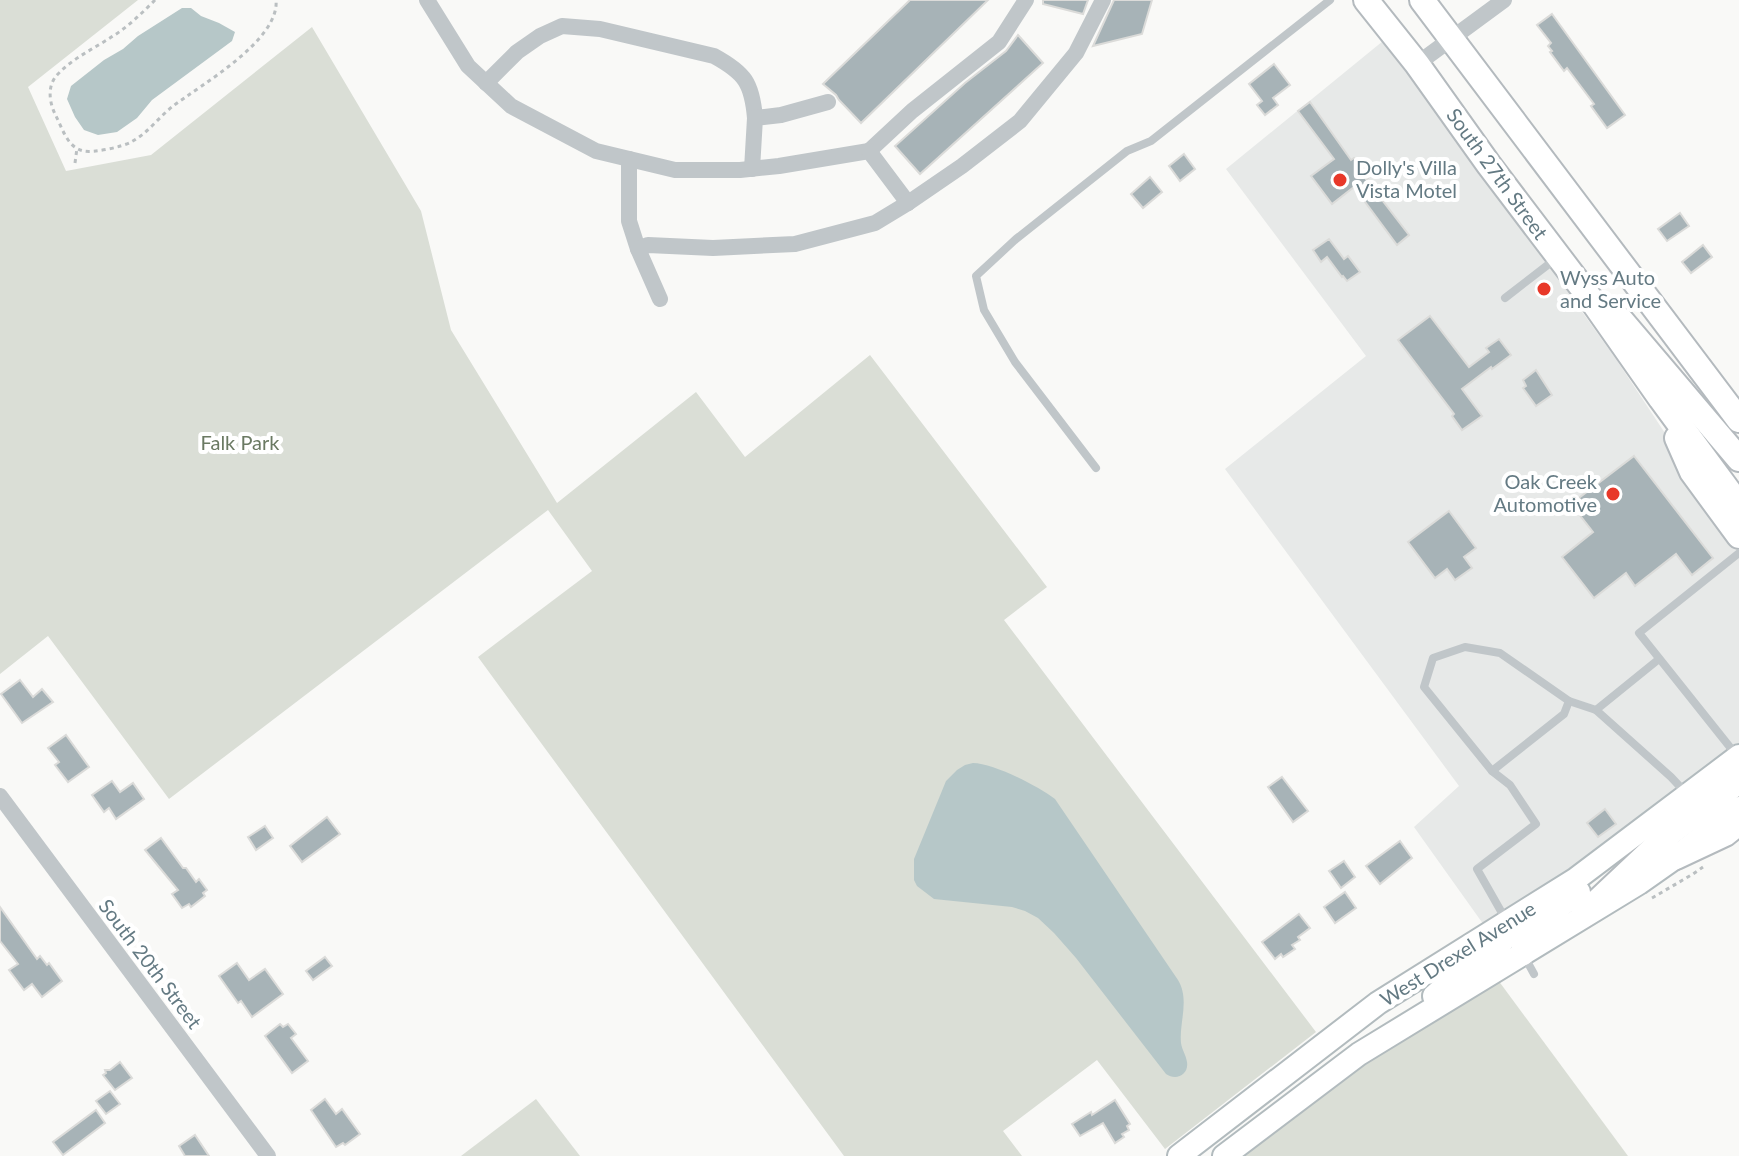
<svg xmlns="http://www.w3.org/2000/svg" width="1739" height="1156" font-family="Lato,sans-serif">
	<style>
		.built { fill: #e7e9e8 }
		.green { fill: #daded6 }
		.water { fill: #b6c7c8 }
		.building { fill: #a7b3b7; stroke: #dbdbd9; stroke-width: 2 }
		.lines { fill: none; stroke-linecap: round; stroke-linejoin: round }
		.secondary-casing { stroke: #b2bbbe; stroke-width: 26 }
		.primary-casing { stroke: #b4babe; stroke-width: 28 }
		.path { stroke: #babfc1; stroke-width: 3; stroke-dasharray: 4 4; stroke-linecap: butt }
		.lane { stroke: #c0c6c9; stroke-width: 8 }
		.street { stroke: #c0c6c9; stroke-width: 16 }
		.secondary { stroke: #fff; stroke-width: 22 }
		.primary { stroke: #fff; stroke-width: 24 }
		.poi-dot { fill: #e83829; stroke: #fff; stroke-width: 3 }
		.labels { text-anchor: middle; stroke-width: 8; stroke-linejoin: round; paint-order: stroke }
		.poi-label { font-size: 20px; fill: #647a83; stroke: #fff; text-anchor: start }
		.street-label { font-size: 20px; fill: #647a83; stroke: #fff }
		.park-label { font-size: 20px; fill: #6b7a63; stroke: #fff }
	</style>
	<rect width="100%" height="100%" fill="#f9f9f7"/>
	<polygon class="built" points="1383,41 1524,231 1616,359 1739,545 1739,743 1607,844 1486,928 1414,827 1459,786 1225,469 1366,356 1226,169"/>
	<g class="green">
		<polygon points="0,0 138,0 28,87 66,171 151,155 312,27 421,211 451,330 557,503 696,392 745,457 870,355 1047,587 1004,620 1316,1032 1165,1149 1097,1060 1003,1131 1022,1156 844,1156 478,657 592,571 548,510 169,799 48,636 0,674"/>
		<polygon points="1498,980 1628,1156 1244,1156 1383,1050"/>
		<polygon points="536,1099 580,1156 461,1156"/>
	</g>
	<g class="water">
		<polygon points="182,8 191,8 201,16 219,23 235,32 232,41 152,100 137,118 117,132 98,135 84,130 75,117 67,99 71,86 104,60 123,49 138,36"/>
		<path d="M973,763C993,763 1038,786 1055,799L1178,980C1190,1000 1179,1022 1181,1043C1182,1050 1186,1055 1187,1062C1189,1075 1176,1081 1166,1074L1076,958L1054,933L1038,918L1025,911L1012,907L934,899L917,886L914,880V859L946,781L957,770L965,765Z"/>
	</g>
	<g class="building">
		<polygon points="910,0 988,0 861,123 839,100 836,95 823,84"/>
		<polygon points="1043,0 1088,0 1083,14 1043,4"/>
		<polygon points="1114,0 1152,0 1142,34 1093,46"/>
		<polygon points="1552,14 1625,115 1607,128 1591,106 1594,104 1567,68 1564,71 1550,52 1552,51 1548,46 1551,43 1537,25"/>
		<polygon points="1018,35 1043,63 920,174 895,146 965,83 1006,51"/>
		<polygon points="1274,64 1290,85 1273,98 1278,105 1265,115 1257,105 1262,101 1249,84"/>
		<polygon points="1310,102 1351,160 1354,158 1368,178 1366,179 1409,235 1397,245 1354,187 1332,204 1311,176 1334,159 1298,111"/>
		<polygon points="1184,154 1195,169 1180,181 1169,166"/>
		<polygon points="1150,177 1162,192 1143,208 1131,194"/>
		<polygon points="1680,213 1689,226 1667,241 1658,229"/>
		<polygon points="1329,239 1344,259 1348,256 1360,272 1347,281 1343,276 1342,277 1327,257 1321,262 1313,250"/>
		<polygon points="1703,245 1712,257 1691,273 1682,262"/>
		<polygon points="1430,316 1469,367 1489,352 1486,348 1499,339 1511,355 1492,369 1491,367 1462,389 1482,416 1462,430 1452,416 1454,414 1398,340"/>
		<polygon points="1536,370 1552,395 1536,406 1523,388 1526,386 1523,380"/>
		<polygon points="1634,456 1713,558 1692,575 1676,554 1635,586 1626,573 1594,598 1562,557 1593,532 1571,504"/>
		<polygon points="1449,511 1476,548 1464,557 1472,568 1455,580 1447,569 1435,578 1408,542"/>
		<polygon points="20,680 33,697 42,689 53,702 22,723 1,694"/>
		<polygon points="66,735 89,767 68,782 55,765 59,762 48,748"/>
		<polygon points="1282,777 1308,811 1293,822 1268,787"/>
		<polygon points="112,781 120,792 133,783 144,799 116,819 109,808 104,812 92,795"/>
		<polygon points="1605,809 1616,824 1598,837 1587,823"/>
		<polygon points="327,817 340,834 302,862 290,846"/>
		<polygon points="265,826 273,838 256,850 248,837"/>
		<polygon points="161,838 183,868 186,868 196,882 199,879 207,890 203,893 205,896 191,907 189,904 182,908 172,894 178,890 145,850"/>
		<polygon points="1400,841 1412,858 1380,884 1366,866"/>
		<polygon points="1344,861 1355,877 1341,888 1329,871"/>
		<polygon points="1345,892 1356,908 1335,923 1324,907"/>
		<polygon points="0,907 37,959 40,956 47,965 49,963 62,981 42,997 32,984 24,990 9,970 18,964 0,941"/>
		<polygon points="1299,914 1310,928 1298,937 1300,940 1292,945 1295,949 1283,957 1281,954 1275,959 1262,942"/>
		<polygon points="325,957 332,966 313,980 306,971"/>
		<polygon points="237,963 249,980 265,969 283,994 252,1017 241,1001 238,1003 219,976"/>
		<polygon points="280,1024 283,1027 288,1024 296,1034 291,1038 308,1061 292,1073 265,1036"/>
		<polygon points="120,1062 132,1078 115,1090 103,1075 106,1073 105,1070 110,1070"/>
		<polygon points="110,1091 120,1104 106,1114 96,1101"/>
		<polygon points="325,1099 336,1114 342,1109 360,1134 345,1145 343,1143 336,1147 311,1110"/>
		<polygon points="1115,1100 1130,1124 1127,1126 1129,1130 1122,1134 1124,1137 1115,1143 1103,1123 1080,1136 1072,1124 1091,1112 1092,1115"/>
		<polygon points="96,1110 105,1123 63,1155 53,1142"/>
		<polygon points="195,1135 209,1156 185,1156 179,1146"/>
	</g>
	<g class="lines">
		<g class="secondary-casing">
			<g id="secondary">
				<polyline points="1523,954 1522,941 1530,929 1579,892"/>
				<polyline points="1434,996 1467,967 1498,948 1505,937 1508,923"/>
				<polyline points="1179,1156 1378,1003 1576,879 1739,756"/>
				<polyline points="1224,1156 1359,1054 1639,883 1676,857 1739,808"/>
			</g>
		</g>
		<g class="primary-casing">
			<g id="primary">
				<polyline points="1366,0 1417,64 1489,165 1593,302 1661,399 1739,505"/>
				<polyline points="1422,0 1739,420"/>
				<polyline points="1621,320 1739,459"/>
				<polyline points="1677,438 1692,472 1739,536"/>
				<polyline points="1676,857 1725,834 1739,823"/>
				<polyline points="1583,915 1670,833 1739,781"/>
			</g>
		</g>
		<g class="path">
			<path d="M155,0C142,13 129,26 113,36C95,48 73,58 58,74C47,85 49,101 55,114C62,127 67,148 84,151C94,153 122,147 131,142C147,134 159,117 173,106C201,85 280,40 276,0"/>
			<polyline points="75,163 77,148"/>
			<polyline points="1652,898 1693,874 1703,867"/>
		</g>
		<g class="lane">
			<polyline points="1505,298 1558,257"/>
			<polyline points="1096,468 1015,362 984,310 976,276 1016,239 1127,151 1151,141 1330,0"/>
			<polyline points="1659,659 1596,710 1671,777 1685,792"/>
			<polyline points="1737,756 1639,633 1739,553"/>
			<polyline points="1492,771 1564,714 1569,701"/>
			<polyline points="1506,920 1477,869 1536,824 1510,785 1492,771 1424,687 1433,658 1465,647 1500,653 1569,701 1596,710"/>
			<polyline points="1523,954 1534,974"/>
		</g>
		<g class="street">
			<polyline points="427,0 468,66 511,106 596,151 675,170 740,170 779,166 869,151"/>
			<polyline points="1417,64 1504,0"/>
			<path d="M486,83L517,52L540,36L562,26L600,29L714,56C745,73 752,83 755,118"/>
			<polyline points="869,151 912,111 999,42 1026,0"/>
			<polyline points="869,151 908,203"/>
			<polyline points="629,159 629,221 638,249"/>
			<polyline points="752,169 755,118 781,115 828,102"/>
			<polyline points="660,299 638,249 648,245 713,248 795,244 875,223 908,203 962,166 1020,121 1076,53 1103,0"/>
			<polyline points="0,796 268,1156"/>
		</g>
		<use href="#secondary" class="secondary"/>
		<use href="#primary" class="primary"/>
	</g>
	<g class="poi-dot">
		<circle cx="1340" cy="180" r="8"/>
		<circle cx="1544" cy="289" r="8"/>
		<circle cx="1613" cy="494" r="8"/>
	</g>
	<g class="labels">
		<g class="poi-label">
			<text x="1356" y="175">Dolly's Villa<tspan x="1356" dy="23">Vista Motel</tspan></text>
			<text x="1560" y="285">Wyss Auto<tspan x="1560" dy="23">and Service</tspan></text>
			<text x="1597" y="489" text-anchor="end">Oak Creek<tspan x="1597" dy="23">Automotive</tspan></text>
		</g>
		<g class="street-label">
			<text transform="translate(1497 174) rotate(54)" y="7">South 27th Street</text>
			<text transform="translate(1458 954) rotate(-32)" y="7">West Drexel Avenue</text>
			<text transform="translate(150 964) rotate(53)" y="7">South 20th Street</text>
		</g>
		<g class="park-label">
			<text x="240" y="450">Falk Park</text>
		</g>
	</g>
</svg>
